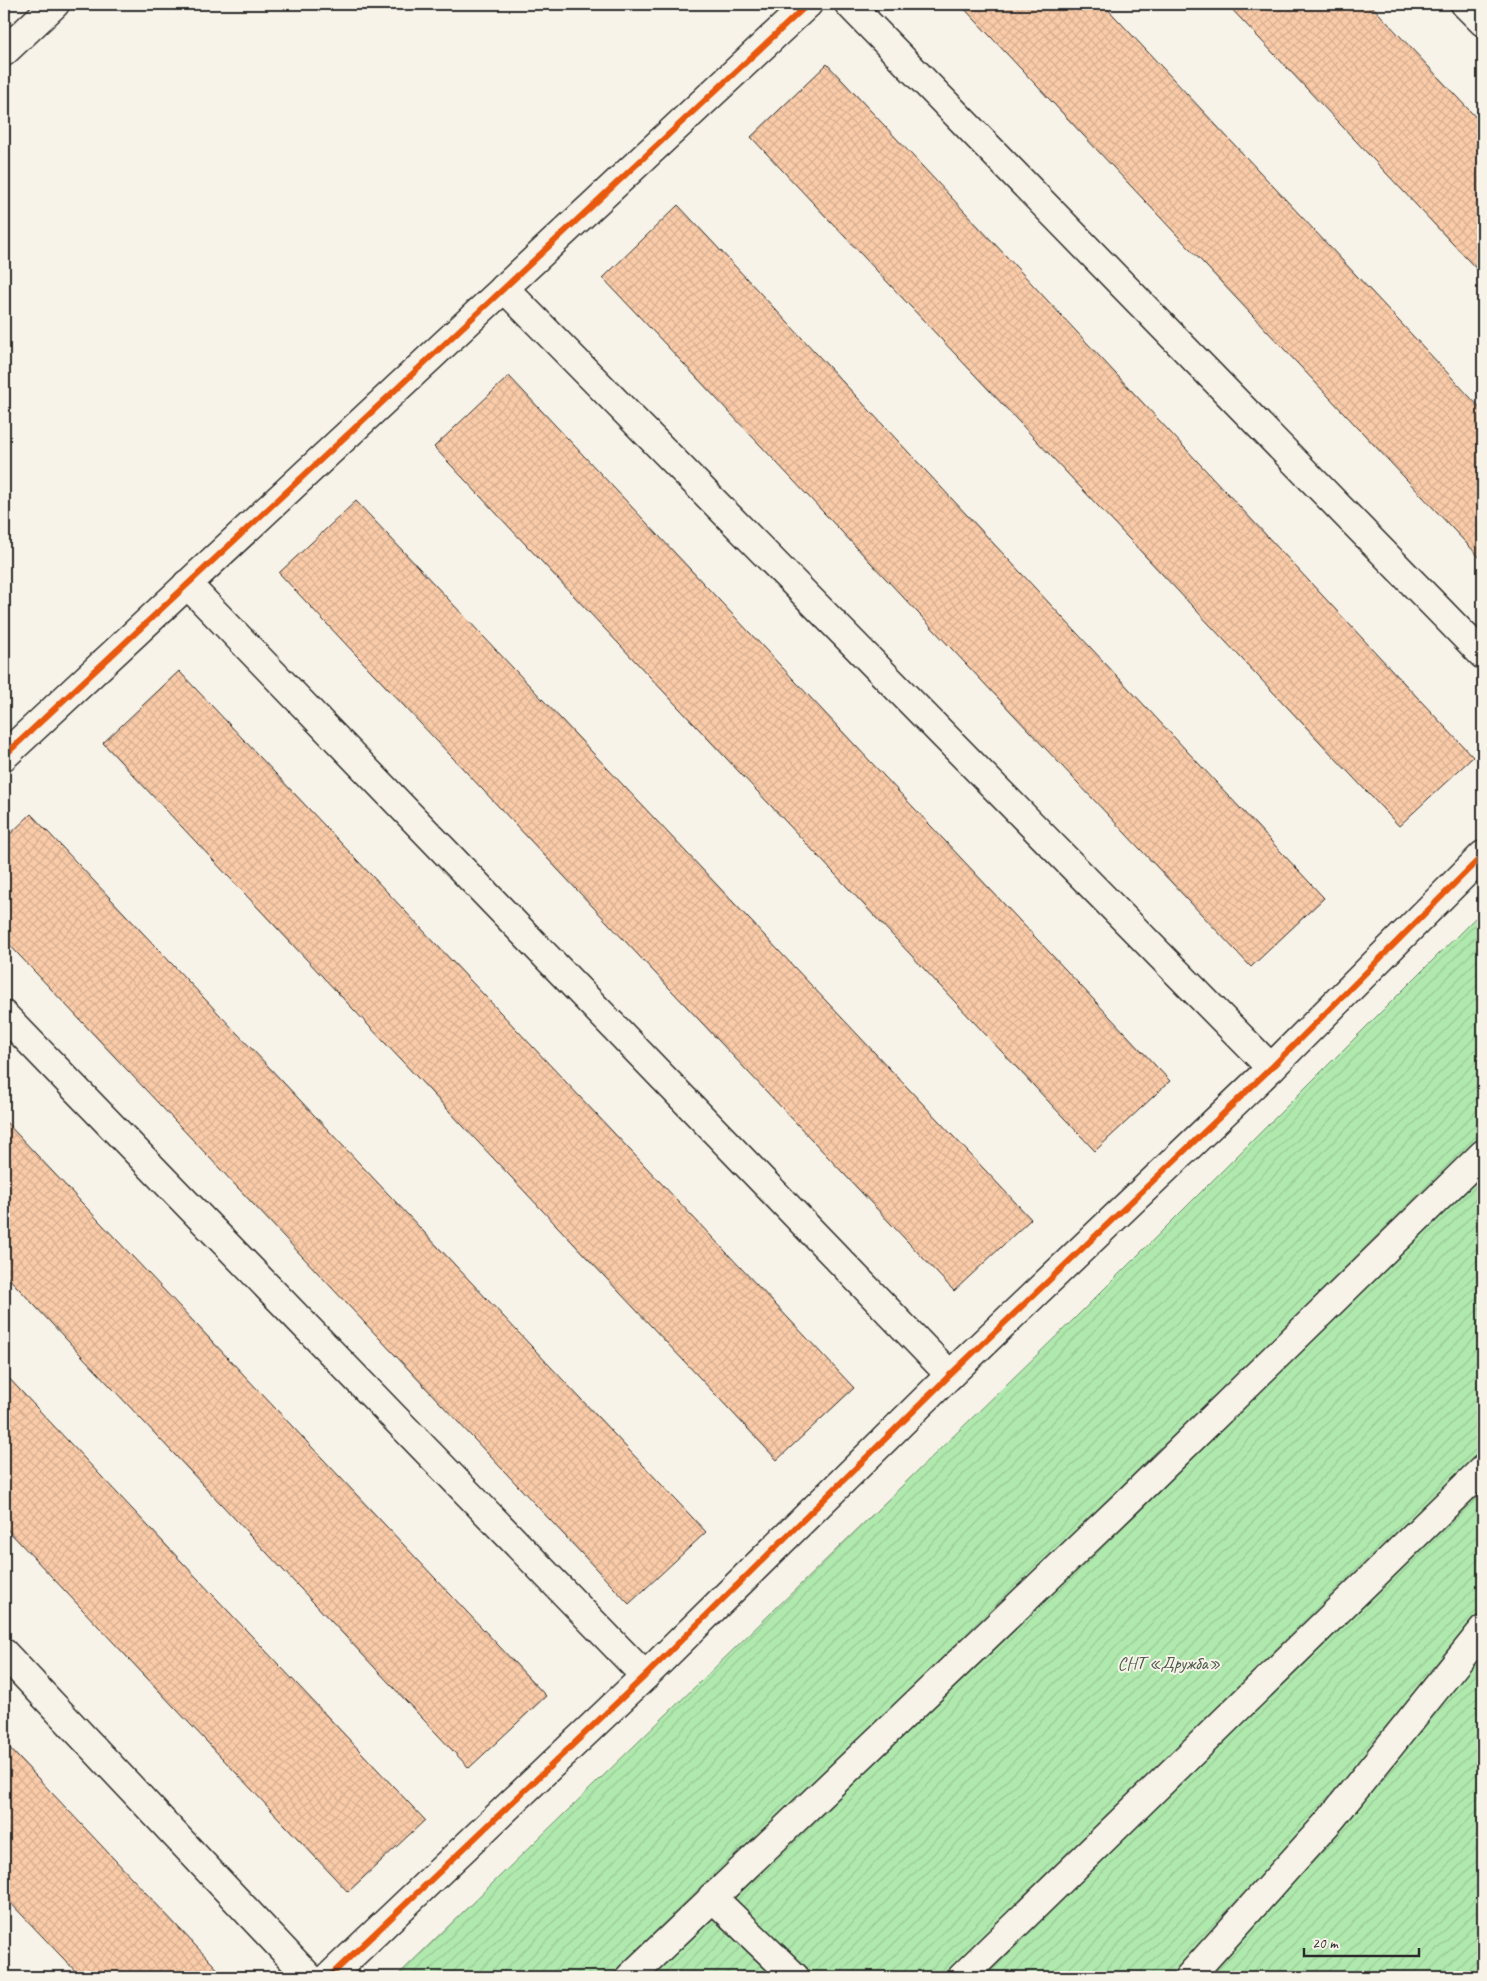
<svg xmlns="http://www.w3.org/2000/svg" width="1487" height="1981" font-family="Caveat,sans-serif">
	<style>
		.garden { fill: url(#garden-furrows); stroke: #6e8a6c }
		.building { fill: url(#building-cross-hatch); stroke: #2b2b2b }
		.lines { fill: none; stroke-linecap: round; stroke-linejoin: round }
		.minor-casing { stroke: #2b2b2b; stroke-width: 31 }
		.major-casing { stroke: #2b2b2b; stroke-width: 31 }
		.minor { stroke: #f7f3e8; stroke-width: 28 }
		.major { stroke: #f7f3e8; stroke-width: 28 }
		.cycleway-casing { stroke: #f7f3e8; stroke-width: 9 }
		.cycleway { stroke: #e8590c; stroke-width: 6 }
		.labels { text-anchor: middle; stroke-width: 4; stroke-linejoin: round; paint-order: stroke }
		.park-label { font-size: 18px; fill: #4c5a4c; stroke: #f7f3e8 }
	</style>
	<defs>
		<pattern id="garden-furrows" width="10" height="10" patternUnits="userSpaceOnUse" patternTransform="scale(1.25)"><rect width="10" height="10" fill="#b0e9ae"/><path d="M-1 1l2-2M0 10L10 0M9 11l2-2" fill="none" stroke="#98c896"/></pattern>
		<pattern id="building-cross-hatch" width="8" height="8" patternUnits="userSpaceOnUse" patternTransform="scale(1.25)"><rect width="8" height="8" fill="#fbcca9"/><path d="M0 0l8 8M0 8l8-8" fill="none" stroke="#d7af92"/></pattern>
	</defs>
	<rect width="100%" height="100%" fill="#f7f3e8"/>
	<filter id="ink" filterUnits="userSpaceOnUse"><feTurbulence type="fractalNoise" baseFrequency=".02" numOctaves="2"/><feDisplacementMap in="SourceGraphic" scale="10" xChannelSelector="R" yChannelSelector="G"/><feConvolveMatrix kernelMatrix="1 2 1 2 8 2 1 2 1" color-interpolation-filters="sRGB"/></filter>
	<g filter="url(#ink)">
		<polygon class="garden" points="1483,910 1483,1977 396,1977 1073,1320"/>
		<g class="building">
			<polygon points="960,4 1103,4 1483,411 1483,561"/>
			<polygon points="1227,4 1370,4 1483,125 1483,276"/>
			<polygon points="827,64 1473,757 1399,826 751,137"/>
			<polygon points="678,205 1324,898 1251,967 603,278"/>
			<polygon points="509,376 1170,1081 1095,1151 434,447"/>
			<polygon points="356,501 1031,1219 954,1291 279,573"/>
			<polygon points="179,671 854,1388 777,1460 103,743"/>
			<polygon points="31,814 706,1532 629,1604 4,939 4,840"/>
			<polygon points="4,1120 546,1696 469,1768 4,1273"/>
			<polygon points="4,1373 425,1820 348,1892 4,1526"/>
			<polygon points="4,1742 225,1977 81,1977 4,1896"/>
		</g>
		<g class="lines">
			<g class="minor-casing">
				<g id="minor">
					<polyline points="849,4 1483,655"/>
					<polyline points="1465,4 1483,22"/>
					<polyline points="504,288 1271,1068"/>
					<polyline points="187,584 950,1375"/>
					<polyline points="4,756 808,4"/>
					<polyline points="4,1015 645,1676"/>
					<polyline points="4,1653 309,1977"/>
					<polyline points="712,1897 795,1977"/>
					<polyline points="329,1977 645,1676 950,1375 1271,1068 1483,855"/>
					<polyline points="630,1977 1127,1502 1483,1154"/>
					<polyline points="962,1977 1483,1469"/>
					<polyline points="1189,1977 1331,1819 1483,1630"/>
				</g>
			</g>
			<g class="major-casing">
				<polyline id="major" points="4,52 55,4"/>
			</g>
			<use href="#minor" class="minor"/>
			<use href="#major" class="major"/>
			<g class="cycleway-casing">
				<g id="cycleway">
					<polyline points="4,756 808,4"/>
					<polyline points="329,1977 645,1676 950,1375 1271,1068 1483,855"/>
				</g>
			</g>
			<use href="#cycleway" class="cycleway"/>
		</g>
	</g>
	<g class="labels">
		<g class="park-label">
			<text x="1169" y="1669">СНТ «Дружба»</text>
		</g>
	</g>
	<rect width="1487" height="1981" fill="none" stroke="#f7f3e8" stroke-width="20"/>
	<rect x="10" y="10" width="1467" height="1961" fill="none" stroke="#2b2b2b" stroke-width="2" filter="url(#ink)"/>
	<path d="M1304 1948v8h115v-8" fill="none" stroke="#2b2b2b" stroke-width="2.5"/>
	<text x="1312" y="1948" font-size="15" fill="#2b2b2b" stroke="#f7f3e8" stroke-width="4" paint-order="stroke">20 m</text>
</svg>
